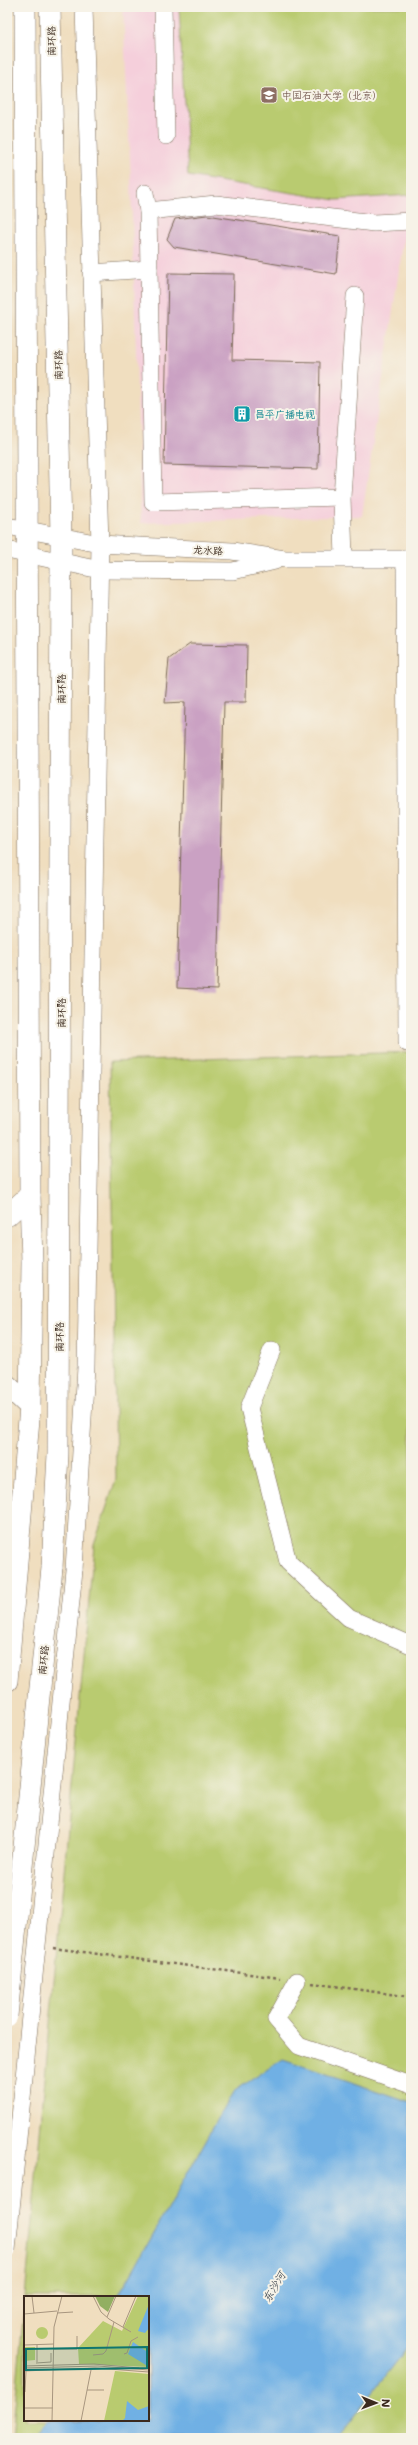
<svg xmlns="http://www.w3.org/2000/svg" width="418" height="2445" font-family="'Shantell Sans','LXGW WenKai TC',sans-serif">
	<style>
		.built { fill: #f5cfdb }
		.green { fill: #b9cb6f; stroke: #7a7a46 }
		.water { fill: #70b0e4; stroke: #566d81 }
		.building { fill: #caa1c3 }
		.lines { fill: none; stroke-linecap: round; stroke-linejoin: round }
		.minor-casing { stroke: #7a6956; stroke-width: 18 }
		.major-casing { stroke: #7a6956; stroke-width: 22 }
		.path { stroke: #7a6956; stroke-width: 2.5; stroke-dasharray: 3 3; stroke-linecap: butt }
		.minor { stroke: #fff; stroke-width: 17 }
		.major { stroke: #fff; stroke-width: 21 }
		.minor-bridge-casing { stroke: #7a6956; stroke-width: 18; stroke-linecap: butt }
		.major-bridge-casing { stroke: #7a6956; stroke-width: 22; stroke-linecap: butt }
		.minor-bridge { stroke: #fff; stroke-width: 17 }
		.major-bridge { stroke: #fff; stroke-width: 21 }
		.labels { text-anchor: middle; stroke-width: 4; stroke-linejoin: round; paint-order: stroke }
		.street-label { font-size: 10px; fill: #3b2a1e; stroke: #f7f3e8 }
		.education-label { font-size: 10px; fill: #785e54; stroke: #f7f3e8; text-anchor: start }
		.culture-label { font-size: 10px; fill: #0d838f; stroke: #f7f3e8; text-anchor: start }
		.water-label { font-size: 11px; font-style: italic; fill: #4b5259; stroke: #f7f3e8 }
		.inset-road { fill: none; stroke: #a8967f; stroke-width: 1 }
		.view { fill: #0f766e; fill-opacity: 0.15; stroke: #0f766e; stroke-width: 2 }
		.inset-edge { fill: none; stroke: #3b2a1e; stroke-width: 2 }
	</style>
	<rect width="100%" height="100%" fill="#f7f3e8"/>
	<filter id="ink" filterUnits="userSpaceOnUse"><feTurbulence type="fractalNoise" baseFrequency=".025" numOctaves="2"/><feDisplacementMap in="SourceGraphic" scale="8" xChannelSelector="R" yChannelSelector="G"/><feConvolveMatrix kernelMatrix="1 2 1 2 8 2 1 2 1" color-interpolation-filters="sRGB"/></filter>
	<filter id="wash" filterUnits="userSpaceOnUse"><feTurbulence type="fractalNoise" baseFrequency=".012" numOctaves="4" result="noise"/><feDisplacementMap in="SourceGraphic" scale="16" xChannelSelector="R" yChannelSelector="G"/><feGaussianBlur stdDeviation="0.9" result="paint"/><feColorMatrix in="noise" values="0 0 0 0 0 0 0 0 0 0 0 0 0 0 0 0 0 1.4 0 .05"/><feComposite in="paint" operator="in"/></filter>
	<g filter="url(#wash)">
		<rect width="100%" height="100%" fill="#f0debf"/>
		<polygon class="built" points="123,7 411,7 411,236 404,237 362,516 141,523 131,183"/>
		<g class="green">
			<polygon points="179,7 411,7 411,195 336,200 188,176"/>
			<polygon points="411,1052 411,2438 12,2438 25,2298 25,2420 148,2420 148,2297 25,2297 94,1545 116,1479 110,1062"/>
		</g>
		<polygon class="water" points="283,2059 411,2102 411,2343 338,2438 36,2438 47,2420 148,2420 148,2297 118,2297 233,2092"/>
		<g id="blocks">
			<g class="building">
				<polygon points="207,215 340,236 336,274 174,247 167,239 175,219"/>
				<polygon points="168,273 234,274 232,360 320,362 318,469 164,465"/>
				<polygon points="190,644 247,645 246,702 224,702 217,990 177,988 185,702 165,703 169,659"/>
			</g>
		</g>
	</g>
	<g filter="url(#ink)">
		<use href="#blocks" fill-opacity="0" stroke="#7a6956" stroke-width="1"/>
		<g class="lines">
			<g class="minor-casing">
				<g id="minor">
					<polyline points="163,7 166,136"/>
					<polyline points="145,193 148,211 153,502 342,497"/>
					<polyline points="148,211 216,204 374,223 411,221"/>
					<polyline points="91,273 149,269"/>
					<polyline points="7,526 100,544 232,551 285,559 411,559"/>
					<polyline points="7,550 100,570 233,571 275,561"/>
					<polyline points="344,558 342,497 355,296"/>
					<polyline points="405,559 407,1043 411,1043"/>
					<polyline points="272,1350 249,1408 288,1562 349,1618 411,1645"/>
					<polyline points="74,1570 86,1367 100,544 84,7"/>
					<polyline points="297,1981 276,2019 299,2046 411,2085"/>
				</g>
			</g>
			<g class="major-casing">
				<g id="major">
					<polyline points="50,7 61,536 58,1454 52,1568"/>
					<polyline points="7,1216 30,1195"/>
					<polyline points="7,1385 30,1407"/>
					<polyline points="7,1681 30,1407 32,1262 30,1195 25,7"/>
				</g>
			</g>
			<g class="path">
				<polyline points="53,1948 280,1978"/>
				<polyline points="312,1983 411,1997"/>
			</g>
			<use href="#minor" class="minor"/>
			<use href="#major" class="major"/>
			<g class="minor-bridge-casing">
				<polyline id="minor-bridge" points="7,2250 74,1570"/>
			</g>
			<g class="major-bridge-casing">
				<polyline id="major-bridge" points="7,2016 52,1568"/>
			</g>
			<use href="#minor-bridge" class="minor-bridge"/>
			<use href="#major-bridge" class="major-bridge"/>
		</g>
	</g>
	<defs>
		<g id="university-square" transform="scale(0.9)"><rect x="-9" y="-9" width="18" height="18" rx="4" fill="#8d6e63" stroke="#f7f3e8"/><path d="M0-5L7-2L0 1L-7-2ZM-4 1L0 2.5L4 1V4Q0 6-4 4Z" fill="#fff"/></g>
		<g id="building-square" transform="scale(0.9)"><rect x="-9" y="-9" width="18" height="18" rx="4" fill="#0f9aa8" stroke="#f7f3e8"/><path d="M-4-6H4V6H1V3H-1V6H-4ZM-2.5-4.3h1.7v1.8h-1.7ZM.8-4.3h1.7v1.8H.8ZM-2.5-1h1.7V.8h-1.7ZM.8-1h1.7V.8H.8Z" fill="#fff"/></g>
	</defs>
	<g fill-rule="evenodd">
		<use href="#university-square" x="269" y="95"/>
		<use href="#building-square" x="242" y="414"/>
	</g>
	<g class="labels">
		<g class="street-label">
			<text transform="translate(51 41) rotate(-91)" y="4">南环路</text>
			<text transform="translate(58 365) rotate(-91)" y="4">南环路</text>
			<text transform="translate(208 550) rotate(3)" y="4">龙水路</text>
			<text transform="translate(61 689) rotate(-90)" y="4">南环路</text>
			<text transform="translate(61 1013) rotate(-90)" y="4">南环路</text>
			<text transform="translate(59 1337) rotate(-90)" y="4">南环路</text>
			<text transform="translate(43 1660) rotate(-84)" y="4">南环路</text>
		</g>
		<g class="education-label">
			<text x="282" y="99">中国石油大学（北京）</text>
		</g>
		<g class="culture-label">
			<text x="255" y="418">昌平广播电视</text>
		</g>
		<g class="water-label">
			<text transform="translate(274 2287) rotate(-59)" y="4">东沙河</text>
		</g>
	</g>
	<g transform="translate(24 2296)">
		<rect width="125" height="125" fill="#f0debf"/>
		<path d="M114,0H125V71L55,68L54,52L79,25L98,35ZM12 37a6 6 0 1 1 12 0a6 6 0 1 1-12 0ZM0,51H11V64L0,65ZM91,75L125,78V125H80Z" fill="#b9cb6f"/>
		<path d="M71,0H91L84,16L76,10Z" fill="#92af62"/>
		<path d="M125,8V32L121,37L114,35ZM109,46L125,57V71L104,58ZM103,105L114,114L125,110V125H98L101,122Z" fill="#70b0e4"/>
		<path class="inset-road" d="M8,0L10,17M69,0L77,16L85,23L107,36M33,17L49,16M0,18L33,15M83,21L92,0M99,31L112,0M0,49L30,48M13,49V66M30,53H53V40M100,58L103,57L107,45L114,41M69,59L79,58L82,55L90,26M12,67L27,66V57M0,70L70,68L115,72M0,72L74,70L125,74M0,75L71,72L125,76M63,94H80M1,96L2,75M0,112H29M28,125L30,31L38,0M57,125L67,74"/>
		<path class="view" d="M123,51V72L2,74V53Z"/>
		<rect width="125" height="125" class="inset-edge"/>
	</g>
	<rect width="418" height="2445" fill="none" stroke="#f7f3e8" stroke-width="24"/>
	<g transform="translate(376 2403) rotate(91)" stroke="#f7f3e8" stroke-width="3" paint-order="stroke">
	<path d="M0-3L7 15L0 10L-7 15Z" fill="#3b2a1e"/>
	<text y="-6" font-size="11" font-weight="bold" text-anchor="middle" fill="#3b2a1e">N</text>
	</g>
</svg>
